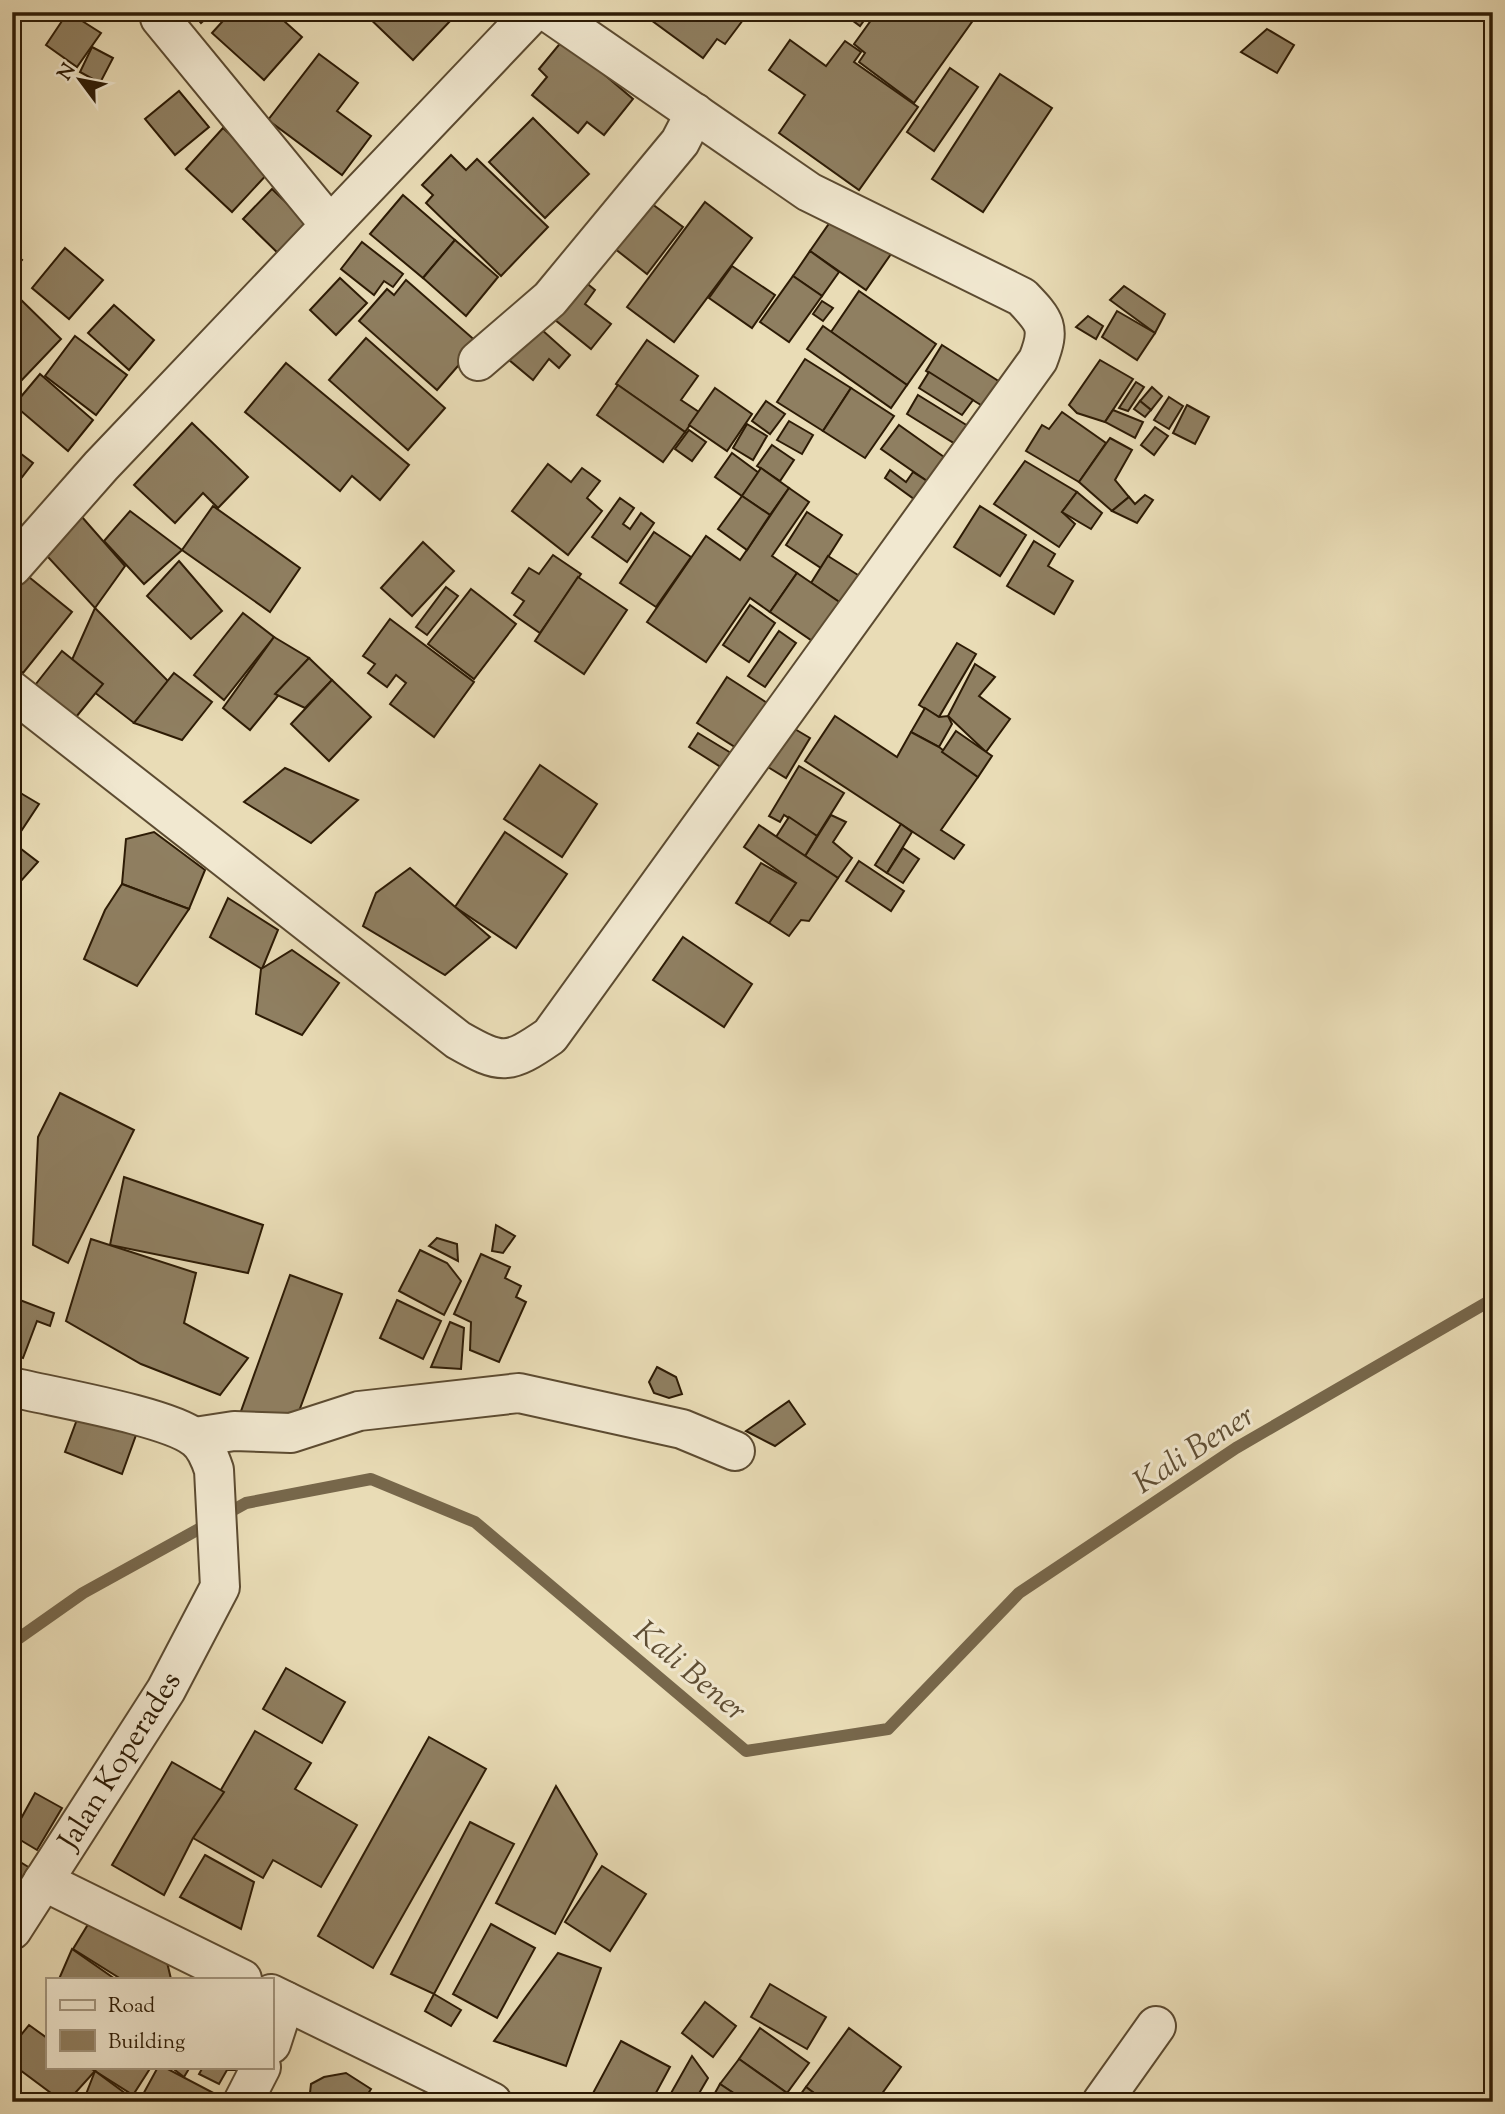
<svg xmlns="http://www.w3.org/2000/svg" width="1505" height="2114" font-family="'Sorts Mill Goudy',serif">
	<style>
		.lines { fill: none; stroke-linecap: round; stroke-linejoin: round }
		.stream { stroke: #77674b; stroke-width: 12 }
		.building { fill: #8f7f61; stroke: #2d1b05; stroke-width: 2 }
		.minor-casing { stroke: #5c4b31; stroke-width: 42 }
		.minor { stroke: #f1e8d0; stroke-width: 38 }
		.labels { text-anchor: middle; stroke-width: 6; stroke-linejoin: round; paint-order: stroke }
		.street-label { font-size: 30px; fill: #2d1b05; stroke: #f1e8d0 }
		.water-label { font-size: 32px; font-style: italic; fill: #5f4e34; stroke: #f1e8d0 }
	</style>
	<rect width="100%" height="100%" fill="#e9dcb6"/>
	<filter id="stains"><feTurbulence type="fractalNoise" baseFrequency=".00286" numOctaves="4"/><feColorMatrix values="0 0 0 0 .2 0 0 0 0 .09 0 0 0 0 .02 0 0 0 .5 -.17"/></filter>
	<radialGradient id="worn" r=".72"><stop offset=".6" stop-color="#630" stop-opacity="0"/><stop offset="1" stop-color="#630" stop-opacity=".3"/></radialGradient>
	<g class="lines">
		<polyline class="stream" points="12,1643 83,1593 246,1503 371,1479 475,1522 746,1751 888,1729 1019,1593 1236,1448 1493,1299"/>
	</g>
	<g class="building">
		<polygon points="68,12 101,33 77,67 46,45"/>
		<polygon points="192,12 213,12 201,23"/>
		<polygon points="231,12 274,12 302,37 264,80 212,33"/>
		<polygon points="363,12 447,12 453,18 413,60"/>
		<polygon points="640,12 749,12 725,44 717,39 703,58"/>
		<polygon points="841,12 870,12 860,26"/>
		<polygon points="877,12 979,12 914,103 859,62 865,53 854,44"/>
		<polygon points="1267,29 1294,45 1277,73 1241,52"/>
		<polygon points="567,35 593,65 633,99 604,135 587,122 578,133 532,95 547,77 539,69"/>
		<polygon points="790,40 826,66 845,41 861,52 854,62 918,107 859,190 779,133 805,95 769,70"/>
		<polygon points="92,47 113,58 100,83 80,72"/>
		<polygon points="319,54 358,83 337,111 371,136 342,175 268,120"/>
		<polygon points="950,68 978,87 934,151 907,132"/>
		<polygon points="1000,74 1052,108 983,212 932,179"/>
		<polygon points="179,91 209,127 175,155 145,119"/>
		<polygon points="533,118 589,174 545,218 489,162"/>
		<polygon points="223,128 270,171 232,212 186,169"/>
		<polygon points="451,155 466,170 477,159 548,227 501,276 426,203 433,195 422,185"/>
		<polygon points="272,189 316,231 287,262 243,219"/>
		<polygon points="403,195 455,240 423,278 370,234"/>
		<polygon points="640,195 683,227 647,274 605,241"/>
		<polygon points="705,202 752,238 674,342 627,307"/>
		<polygon points="835,215 891,254 866,290 810,251"/>
		<polygon points="455,240 498,277 466,316 423,278"/>
		<polygon points="362,242 403,274 393,287 384,281 374,295 341,269"/>
		<polygon points="65,248 103,280 69,319 32,288"/>
		<polygon points="810,251 839,272 822,296 793,276"/>
		<polygon points="12,252 22,260 12,272"/>
		<polygon points="732,266 775,295 752,328 709,298"/>
		<polygon points="793,276 822,296 789,342 760,322"/>
		<polygon points="579,277 595,290 585,304 611,324 591,349 549,315"/>
		<polygon points="340,278 367,303 336,335 310,310"/>
		<polygon points="406,280 478,343 437,390 359,321 387,289 394,295"/>
		<polygon points="1124,286 1165,314 1155,333 1110,300"/>
		<polygon points="859,291 936,344 907,385 831,332"/>
		<polygon points="13,292 61,339 18,384 12,378"/>
		<polygon points="822,301 833,308 823,321 813,314"/>
		<polygon points="114,305 154,340 129,370 88,333"/>
		<polygon points="1117,311 1155,333 1137,360 1102,337"/>
		<polygon points="1088,316 1103,326 1096,339 1076,327"/>
		<polygon points="532,321 570,355 559,368 549,359 533,380 503,355"/>
		<polygon points="823,326 907,385 891,408 807,349"/>
		<polygon points="75,336 127,375 96,415 45,376"/>
		<polygon points="366,338 445,408 408,450 329,380"/>
		<polygon points="647,340 698,376 681,400 699,412 685,432 616,384"/>
		<polygon points="942,345 1000,382 984,407 926,371"/>
		<polygon points="805,359 851,388 823,431 777,402"/>
		<polygon points="1100,360 1133,379 1105,422 1077,413 1069,405"/>
		<polygon points="286,363 409,465 380,500 352,476 340,491 245,412"/>
		<polygon points="929,372 973,400 962,415 919,388"/>
		<polygon points="40,374 93,420 68,451 14,405"/>
		<polygon points="1136,382 1144,387 1128,411 1119,408"/>
		<polygon points="618,385 685,432 663,462 597,415"/>
		<polygon points="1152,387 1162,396 1151,410 1140,401"/>
		<polygon points="715,388 752,414 727,451 689,425"/>
		<polygon points="851,388 894,416 865,458 823,431"/>
		<polygon points="918,395 968,426 957,445 907,414"/>
		<polygon points="1169,397 1183,406 1169,429 1154,420"/>
		<polygon points="766,401 785,414 770,434 752,421"/>
		<polygon points="1140,401 1151,410 1145,417 1134,409"/>
		<polygon points="1187,405 1209,417 1195,444 1173,433"/>
		<polygon points="1113,410 1143,422 1135,438 1105,422"/>
		<polygon points="1062,412 1106,443 1079,482 1026,451 1042,425 1049,429"/>
		<polygon points="789,421 813,435 802,454 777,440"/>
		<polygon points="192,423 248,477 218,508 203,493 175,523 134,485"/>
		<polygon points="747,424 767,436 753,460 733,448"/>
		<polygon points="899,425 944,457 927,481 881,449"/>
		<polygon points="1155,427 1168,436 1154,455 1141,445"/>
		<polygon points="689,430 706,442 692,461 675,449"/>
		<polygon points="1110,438 1132,450 1115,480 1129,497 1112,511 1079,482"/>
		<polygon points="772,445 794,460 780,481 757,466"/>
		<polygon points="12,447 33,463 12,490"/>
		<polygon points="732,453 759,473 742,496 715,477"/>
		<polygon points="1025,461 1077,492 1062,512 1075,524 1059,547 994,504"/>
		<polygon points="548,464 571,482 582,468 600,481 587,498 602,511 568,555 512,511"/>
		<polygon points="761,468 789,488 770,515 742,496"/>
		<polygon points="890,470 906,482 913,472 927,481 914,499 885,478"/>
		<polygon points="789,488 809,502 772,556 797,573 770,612 750,598 706,662 647,622 706,536 740,560"/>
		<polygon points="1077,492 1102,513 1091,529 1062,512"/>
		<polygon points="1145,495 1153,500 1137,523 1112,511 1129,497 1135,504"/>
		<polygon points="742,496 770,515 747,550 718,529"/>
		<polygon points="620,498 634,508 623,524 630,529 641,513 654,523 627,562 592,537"/>
		<polygon points="213,506 300,568 270,612 182,550"/>
		<polygon points="980,506 1026,535 1000,576 954,547"/>
		<polygon points="130,511 182,550 144,584 104,541"/>
		<polygon points="807,512 842,535 821,568 786,545"/>
		<polygon points="82,517 125,566 95,608 36,544"/>
		<polygon points="654,532 691,557 656,607 620,583"/>
		<polygon points="1034,541 1055,554 1048,566 1073,581 1054,614 1007,586"/>
		<polygon points="423,542 454,571 412,616 381,588"/>
		<polygon points="553,555 581,574 540,633 514,615 524,601 512,593 529,568 539,574"/>
		<polygon points="828,556 869,582 851,610 811,583"/>
		<polygon points="179,561 222,611 191,639 147,596"/>
		<polygon points="24,573 72,612 23,673 12,664 12,587"/>
		<polygon points="797,573 851,610 824,649 770,612"/>
		<polygon points="578,577 627,610 584,674 535,641"/>
		<polygon points="446,587 458,596 427,635 416,627"/>
		<polygon points="471,589 516,624 474,679 428,644"/>
		<polygon points="750,605 775,623 749,662 723,645"/>
		<polygon points="95,608 170,683 134,723 67,671"/>
		<polygon points="243,613 274,637 224,700 194,675"/>
		<polygon points="390,619 474,682 434,737 390,704 406,683 396,675 387,687 368,673 375,664 363,656"/>
		<polygon points="779,631 796,643 765,687 748,676"/>
		<polygon points="274,637 309,658 250,730 223,708"/>
		<polygon points="957,643 976,654 939,717 919,705"/>
		<polygon points="62,651 103,684 72,722 32,689"/>
		<polygon points="309,658 332,680 305,708 275,694"/>
		<polygon points="975,664 995,677 979,696 1010,719 986,752 948,716"/>
		<polygon points="174,673 212,702 182,740 134,723"/>
		<polygon points="727,677 775,708 746,754 697,723"/>
		<polygon points="332,680 371,717 329,761 291,724"/>
		<polygon points="925,708 939,717 948,716 952,724 939,747 911,732"/>
		<polygon points="835,716 897,757 911,732 939,747 978,777 941,830 964,845 954,859 805,761"/>
		<polygon points="788,725 810,738 786,778 763,764"/>
		<polygon points="956,731 992,756 978,777 942,752"/>
		<polygon points="698,733 736,756 727,771 689,747"/>
		<polygon points="540,765 597,804 562,857 504,819"/>
		<polygon points="799,766 844,793 817,836 784,815 780,822 769,816"/>
		<polygon points="285,768 358,800 311,843 244,802"/>
		<polygon points="12,788 39,804 12,845"/>
		<polygon points="831,815 846,822 833,842 852,858 838,878 805,856"/>
		<polygon points="789,817 817,836 805,856 776,837"/>
		<polygon points="901,824 912,832 887,873 875,865"/>
		<polygon points="759,825 838,878 809,921 801,920 789,936 769,923 796,883 744,847"/>
		<polygon points="154,832 205,870 189,909 122,884 126,839"/>
		<polygon points="505,832 567,874 516,948 455,907"/>
		<polygon points="12,842 38,862 12,891"/>
		<polygon points="903,848 919,859 903,883 887,873"/>
		<polygon points="859,861 904,891 891,911 846,881"/>
		<polygon points="761,863 796,883 769,923 736,903"/>
		<polygon points="410,868 490,937 445,975 363,926 376,893"/>
		<polygon points="122,884 189,909 137,986 84,959 105,910"/>
		<polygon points="228,898 278,930 262,969 210,937"/>
		<polygon points="683,937 752,984 724,1027 653,980"/>
		<polygon points="292,950 339,983 302,1035 256,1014 261,969"/>
		<polygon points="60,1093 134,1130 68,1263 33,1245 38,1137"/>
		<polygon points="124,1177 263,1225 248,1273 110,1245"/>
		<polygon points="496,1225 515,1236 503,1253 492,1251"/>
		<polygon points="437,1238 457,1244 458,1261 429,1246"/>
		<polygon points="91,1239 196,1273 184,1323 248,1358 220,1395 141,1364 66,1321"/>
		<polygon points="420,1250 447,1263 461,1281 444,1315 399,1291"/>
		<polygon points="481,1254 510,1267 505,1278 521,1286 516,1297 526,1302 499,1362 470,1350 471,1322 454,1314"/>
		<polygon points="290,1275 342,1294 291,1433 240,1414"/>
		<polygon points="12,1297 54,1313 50,1326 37,1321 23,1358 12,1354"/>
		<polygon points="397,1300 441,1321 423,1359 380,1338"/>
		<polygon points="450,1322 464,1328 461,1369 431,1367"/>
		<polygon points="657,1367 676,1377 682,1394 669,1398 654,1393 649,1382"/>
		<polygon points="789,1401 805,1424 775,1446 746,1431"/>
		<polygon points="79,1414 136,1435 122,1474 65,1452"/>
		<polygon points="286,1668 345,1702 322,1743 263,1709"/>
		<polygon points="255,1731 311,1763 295,1789 357,1825 321,1887 273,1860 263,1878 193,1838"/>
		<polygon points="429,1737 486,1769 373,1968 318,1936"/>
		<polygon points="172,1762 224,1792 193,1838 164,1895 112,1865"/>
		<polygon points="556,1786 597,1854 555,1934 496,1903"/>
		<polygon points="35,1793 62,1808 37,1850 12,1835"/>
		<polygon points="470,1822 514,1844 434,1994 391,1974"/>
		<polygon points="205,1855 254,1882 241,1929 180,1897"/>
		<polygon points="12,1857 30,1868 12,1898"/>
		<polygon points="602,1866 646,1894 610,1951 565,1922"/>
		<polygon points="95,1913 166,1958 171,1979 121,1979 73,1949"/>
		<polygon points="491,1924 535,1948 497,2018 453,1994"/>
		<polygon points="72,1949 115,1979 59,1979"/>
		<polygon points="558,1953 601,1968 566,2066 494,2041"/>
		<polygon points="770,1984 826,2017 807,2049 751,2017"/>
		<polygon points="434,1994 461,2010 451,2026 425,2011"/>
		<polygon points="705,2002 736,2026 713,2057 682,2033"/>
		<polygon points="29,2025 47,2038 47,2067 88,2067 95,2071 67,2102 63,2102 12,2064 12,2046"/>
		<polygon points="760,2028 809,2063 787,2093 739,2059"/>
		<polygon points="849,2028 901,2067 876,2102 826,2102 806,2087"/>
		<polygon points="621,2041 670,2067 651,2102 605,2102 592,2095"/>
		<polygon points="692,2056 708,2078 694,2102 666,2102"/>
		<polygon points="739,2059 787,2093 781,2102 747,2102 720,2084"/>
		<polygon points="97,2067 151,2067 133,2095 95,2071"/>
		<polygon points="158,2067 164,2067 225,2099 224,2102 148,2102 141,2098"/>
		<polygon points="171,2067 190,2067 184,2077"/>
		<polygon points="203,2067 245,2067 245,2070 227,2070 219,2084 199,2074"/>
		<polygon points="95,2071 137,2102 83,2102"/>
		<polygon points="346,2073 371,2089 363,2102 309,2102 311,2084 324,2077"/>
		<polygon points="720,2084 747,2102 710,2102"/>
		<polygon points="806,2087 826,2102 795,2102"/>
	</g>
	<g class="lines">
		<g class="minor-casing">
			<g id="minor">
				<polyline points="160,18 330,225"/>
				<polyline points="478,361 550,299 680,142 695,113"/>
				<polyline points="12,567 101,466 533,12"/>
				<path d="M12,691L458,1040C502,1065 508,1065 550,1036L1038,360C1051,327 1045,321 1022,297L809,192L548,12"/>
				<path d="M12,1387C52,1397 167,1416 195,1438C205,1445 210,1458 214,1470L220,1587L166,1690L12,1930"/>
				<polyline points="195,1437 234,1431 291,1433 359,1411 519,1393 682,1429 735,1451"/>
				<polyline points="43,1881 242,1979"/>
				<polyline points="271,1994 492,2102"/>
				<polyline points="271,2044 285,2001"/>
				<polyline points="243,2102 261,2067"/>
				<polyline points="1102,2102 1156,2026"/>
			</g>
		</g>
		<use href="#minor" class="minor"/>
	</g>
	<g class="labels">
		<g class="street-label">
			<text transform="translate(119 1760) rotate(-58)" y="10">Jalan Koperades</text>
		</g>
		<g class="water-label">
			<text transform="translate(1193 1448) rotate(-33)" y="11">Kali Bener</text>
			<text transform="translate(691 1670) rotate(40)" y="11">Kali Bener</text>
		</g>
	</g>
	<rect width="1505" height="2114" fill="none" stroke="#e9dcb6" stroke-width="42"/>
	<rect x="14" y="14" width="1477" height="2086" fill="none" stroke="#2d1b05" stroke-width="3.5"/>
	<rect x="21" y="21" width="1463" height="2072" fill="none" stroke="#2d1b05" stroke-width="2"/>
	<rect x="46" y="1978" width="228" height="91" fill="#f1e8d0" stroke="#a3967f" stroke-width="2"/>
	<rect x="60" y="2000" width="35" height="10" fill="#f1e8d0" stroke="#a3967f" stroke-width="2"/>
	<text x="108" y="2012" font-size="21" fill="#2d1b05">Road</text>
	<rect x="60" y="2030" width="35" height="21" fill="#8f7f61" stroke="#a3967f" stroke-width="2"/>
	<text x="108" y="2048" font-size="21" fill="#2d1b05">Building</text>
	<g transform="translate(80 80) rotate(302)" stroke="#f1e8d0" stroke-width="5" paint-order="stroke">
	<path d="M0-5L12 26L0 18L-12 26Z" fill="#2d1b05"/>
	<text y="-10" font-size="19" font-weight="bold" text-anchor="middle" fill="#2d1b05">N</text>
	</g>
	<rect width="100%" height="100%" filter="url(#stains)"/>
	<rect width="100%" height="100%" fill="url(#worn)"/>
</svg>
